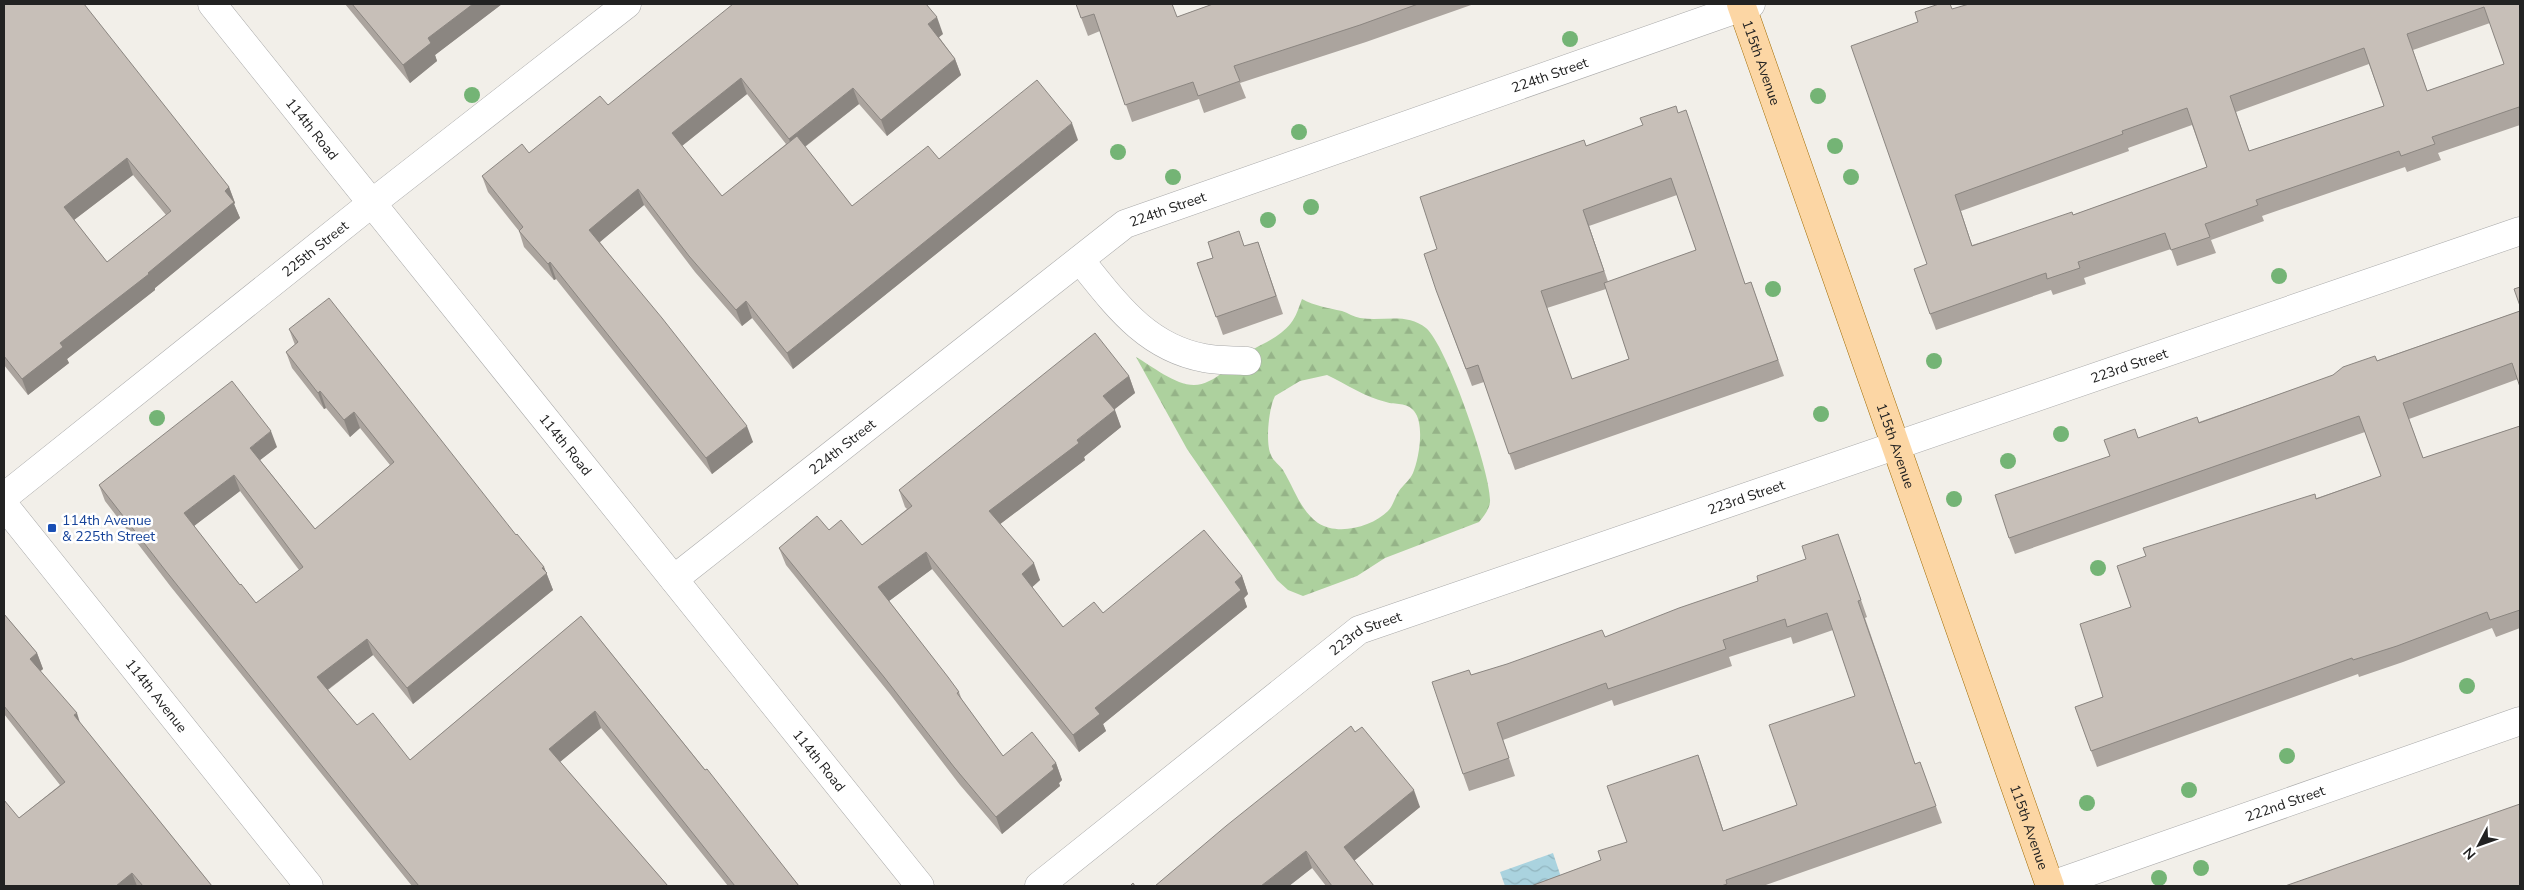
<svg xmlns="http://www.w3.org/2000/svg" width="2524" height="890" font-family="'Nunito Sans',sans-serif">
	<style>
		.forest { fill: url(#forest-firs); fill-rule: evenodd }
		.water { fill: url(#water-waves) }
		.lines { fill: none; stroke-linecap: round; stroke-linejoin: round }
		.minor-casing { stroke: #a9a9a9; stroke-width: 29 }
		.major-casing { stroke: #a06b00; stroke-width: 29 }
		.minor { stroke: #fff; stroke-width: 28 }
		.major { stroke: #fcd6a4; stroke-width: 28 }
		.tree { fill: #74b475 }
		.wall { fill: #aba49e; fill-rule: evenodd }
		.shaded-wall { fill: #8b8681 }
		.building { fill: #c7bfb8; stroke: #8b8681; fill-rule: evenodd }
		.transit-dot { fill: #1a4fb4; stroke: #fff; stroke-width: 2 }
		.labels { text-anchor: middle; stroke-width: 5; stroke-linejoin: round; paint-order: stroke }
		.street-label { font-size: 14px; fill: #222; stroke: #fff }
		.transit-label { font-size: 14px; fill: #164399; stroke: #fff; text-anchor: start }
	</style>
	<defs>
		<pattern id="forest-firs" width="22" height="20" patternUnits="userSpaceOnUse" patternTransform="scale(1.25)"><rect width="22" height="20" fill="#add19e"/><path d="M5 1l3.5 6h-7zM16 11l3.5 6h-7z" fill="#95b388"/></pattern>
		<pattern id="water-waves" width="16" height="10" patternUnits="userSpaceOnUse" patternTransform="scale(1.25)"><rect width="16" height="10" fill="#aad3df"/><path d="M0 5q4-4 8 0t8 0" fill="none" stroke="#92b5bf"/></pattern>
	</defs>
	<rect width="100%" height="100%" fill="#f2efe9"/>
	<path class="forest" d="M1302,299C1315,306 1328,308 1342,311C1348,313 1354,317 1360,318C1383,322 1406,312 1426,328C1446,344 1492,475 1490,502C1489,510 1484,516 1479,522L1385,558L1357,576L1303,596L1288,590L1277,580L1187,449L1136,357C1152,366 1175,385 1194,385C1215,385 1233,361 1250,351C1264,343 1280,337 1291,323C1296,317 1299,307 1302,299ZM1327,375C1346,384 1365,397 1386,402C1395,405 1407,402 1414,411C1425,424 1419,459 1413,473C1410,480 1403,485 1399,491C1395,497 1393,506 1388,511C1372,527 1338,536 1318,523C1300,510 1294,488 1283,470C1280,465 1273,461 1271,455C1265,443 1269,407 1275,396L1300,381Z"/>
	<polygon class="water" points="1553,853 1562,880 1545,886 1505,886 1500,872"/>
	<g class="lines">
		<g class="minor-casing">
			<g id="minor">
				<path id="s1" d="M212,4L920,886"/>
				<path d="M1080,260C1115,303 1145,347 1204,358C1218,361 1233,360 1247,361"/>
				<path id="s2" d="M4,497L372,203L627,4"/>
				<path id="s3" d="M4,505L309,886"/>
				<path id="s4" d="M674,579L1125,224L1751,4"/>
				<path id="s5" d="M1039,886L1359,630L2520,231"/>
				<path id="s6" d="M2049,886L2520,721"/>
			</g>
		</g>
		<g class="major-casing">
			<g id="major">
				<path id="s7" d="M1741,4L2050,886"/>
			</g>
		</g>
		<use href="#minor" class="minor"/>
		<use href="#major" class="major"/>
	</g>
	<g class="tree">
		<circle cx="1570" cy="39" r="8"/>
		<circle cx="472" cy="95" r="8"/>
		<circle cx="1818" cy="96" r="8"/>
		<circle cx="1299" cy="132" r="8"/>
		<circle cx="1835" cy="146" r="8"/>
		<circle cx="1118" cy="152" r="8"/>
		<circle cx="1173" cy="177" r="8"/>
		<circle cx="1851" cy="177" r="8"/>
		<circle cx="1311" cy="207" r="8"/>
		<circle cx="1268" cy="220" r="8"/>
		<circle cx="2279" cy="276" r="8"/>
		<circle cx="1773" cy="289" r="8"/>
		<circle cx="1934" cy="361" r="8"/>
		<circle cx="1821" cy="414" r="8"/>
		<circle cx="157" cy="418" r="8"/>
		<circle cx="2061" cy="434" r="8"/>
		<circle cx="2008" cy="461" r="8"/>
		<circle cx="1954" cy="499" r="8"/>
		<circle cx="2098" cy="568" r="8"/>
		<circle cx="2467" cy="686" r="8"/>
		<circle cx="2287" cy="756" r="8"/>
		<circle cx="2189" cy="790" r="8"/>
		<circle cx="2087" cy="803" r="8"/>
		<circle cx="2201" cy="868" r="8"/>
		<circle cx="2159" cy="878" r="8"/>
	</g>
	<g class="wall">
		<path d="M4,4L229,187L235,203L234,204L240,218L155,288V290L67,359L69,363L28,395L4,365ZM133,175L166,215L107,262L74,220Z"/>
		<polygon points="345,4 502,4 435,55 437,61 410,83"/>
		<polygon points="1076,4 1177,17 1213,4 1474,4 1366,42 1240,83 1246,98 1204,113 1199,99 1132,122 1100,31 1088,36"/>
		<path d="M2520,4V125L2438,153L2441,160L2407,172L2405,167L2262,216L2264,221L2211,240L2216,253L2177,266L2171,249L2084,278L2086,284L2053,295L2051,290L1936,330L1930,314L1927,264L1918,22L1952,9ZM2490,23L2504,64L2427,91L2413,50ZM2369,64L2384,106L2249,151L2236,112ZM2192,125L2207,167L2073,215L1972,245L1961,211L2129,151L2128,148Z"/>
		<path d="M943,34L939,37L955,59L961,75L887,136L859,104L805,147L852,206L939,159L1078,140L793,369L752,318L742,326L695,272L644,205L600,242L753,442L712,474L556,279L554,280L524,247L519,231L488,192L482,176L529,153L608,105ZM747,94L786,144L722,196L682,146Z"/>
		<path d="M1678,113L1692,127L1745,284L1751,282L1784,376L1515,470L1484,382L1472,386L1442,306L1437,249L1586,146ZM1677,195L1696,250L1608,282L1589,226ZM1606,289L1629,359L1572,379L1547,308Z"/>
		<polygon points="1258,242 1283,314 1223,335 1197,263"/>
		<polygon points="2520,311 2518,379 2409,419 2423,458 2520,426 2520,628 2496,637 2492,628 2403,662 2359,677 2358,674 2097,767 2075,707 2103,697 2131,607 2317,498 2381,476 2365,432 2015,554 2009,538 2110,456 2199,422"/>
		<path d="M289,329L516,535L544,567L553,590L413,704L373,655L328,690L357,725L410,760L581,616L799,886H728L601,728L560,762L668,886H412L171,587L105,501L99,485L277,447L260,460L315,529L390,465L360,428L350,437L326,408L324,409L292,368L286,352L295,345ZM240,491L299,570L256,603L240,585L194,526Z"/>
		<polygon points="1129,376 1135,393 1114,409 1121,427 1084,457 1085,460 1000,524 1040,580 1032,587 1063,627 1103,613 1242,576 1248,594 1244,598 1247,607 1103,724 1106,731 1079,752 932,569 889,601 959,692 962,700 1003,756 1056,763 1062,780 1059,783 1060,786 1002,834 960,785 890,694 786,565 779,548 829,530 862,545 907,509 905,507 899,490"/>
		<polygon points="1844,551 1867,617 1865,618 1915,764 1920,762 1942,823 1763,886 1531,886 1601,860 1627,842 1698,755 1723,831 1797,805 1855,696 1833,630 1793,644 1791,637 1729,657 1732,666 1614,706 1612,700 1503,740 1515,776 1469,791 1463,774 1471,675 1605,637 1758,581 1806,559"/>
		<polygon points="4,614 37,653 43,669 40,671 81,724 212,886 4,886 19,818 60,785 4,714"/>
		<polygon points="1355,732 1420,807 1354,861 1374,886 1326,886 1312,868 1289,886 1155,886"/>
	</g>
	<g class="shaded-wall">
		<polygon points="473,4 502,4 435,55 437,61 410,83 403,65 428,38"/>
		<polygon points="937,17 943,34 934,41 928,24"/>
		<polygon points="955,59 961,75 887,136 881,120"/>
		<polygon points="741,78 747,94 678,149 672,133"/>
		<polygon points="853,88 859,104 794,155 789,139"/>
		<polygon points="1072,123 1078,140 793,369 787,353"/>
		<polygon points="127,158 133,175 70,223 64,207"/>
		<polygon points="229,187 235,203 234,204 240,218 155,288 155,290 67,359 69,363 28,395 22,379 60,343 148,273 225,191"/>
		<polygon points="638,189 644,205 595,246 589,230"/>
		<polygon points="1583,210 1589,226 1610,288 1604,271"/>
		<polygon points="550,262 556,279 554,280 548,264"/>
		<polygon points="746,301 752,318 742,326 736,310"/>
		<polygon points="1129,376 1135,393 1110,413 1103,396"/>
		<polygon points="320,391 326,408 324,409 318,393"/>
		<polygon points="1115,410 1121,427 1084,457 1085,460 995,528 989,511"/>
		<polygon points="354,412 360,428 350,437 344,420"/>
		<polygon points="747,426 753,442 712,474 706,458"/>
		<polygon points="271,431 277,447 255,464 250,448"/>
		<polygon points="234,475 240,491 190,529 184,513"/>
		<polygon points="926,552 932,569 885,604 878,587"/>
		<polygon points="1034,563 1040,580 1028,591 1022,574"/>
		<polygon points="544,567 553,590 413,704 407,688"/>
		<polygon points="1242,576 1248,594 1244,598 1247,607 1103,724 1106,731 1079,752 1073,735 1095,708"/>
		<polygon points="367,639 373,655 323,693 317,677"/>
		<polygon points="37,653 43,669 36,675 30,659"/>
		<polygon points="595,711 601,728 555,766 549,749"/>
		<polygon points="77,713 82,729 74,715"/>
		<polygon points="1698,755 1704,772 1729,848 1723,831"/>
		<polygon points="1056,763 1062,780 1059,783 1060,786 1002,834 996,817"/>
		<polygon points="1414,790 1420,807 1350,864 1344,847"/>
		<polygon points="1306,851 1312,868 1289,886 1261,886"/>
		<polygon points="132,873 137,886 116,886"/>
	</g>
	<g class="building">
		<path d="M4,4H84L229,187L225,191L234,202L148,273L149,274L60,343L63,347L22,379L4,356ZM127,158L171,211L107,262L64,207Z"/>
		<polygon points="352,4 473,4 428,38 431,43 403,65"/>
		<polygon points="733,4 926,4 937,17 928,24 955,59 881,120 853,88 789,139 741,78 672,133 722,196 797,136 852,206 928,146 939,159 1037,80 1072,123 787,353 746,301 736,310 689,256 638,189 589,230 662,318 747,426 706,458 550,262 548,264 519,231 523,227 482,176 522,144 529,153 600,96 608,105"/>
		<polygon points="1076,4 1172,4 1177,17 1213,4 1418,4 1360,25 1234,66 1240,81 1198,96 1193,82 1125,105 1094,14 1081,18"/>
		<path d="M1939,4H1950L1952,9L1969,4H2520V111L2519,107L2432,137L2435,144L2401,156L2399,151L2256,200L2258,205L2205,224L2210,237L2171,250L2165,233L2078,262L2080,268L2047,279L2046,273L1930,314L1914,269L1927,264L1851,46L1918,22L1915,12ZM2484,7L2504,64L2427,91L2407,34ZM2364,48L2384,106L2249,151L2230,96ZM2187,108L2207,167L2073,215L2072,212L1972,246L1955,195L2123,134L2122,131Z"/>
		<path d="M1676,106L1678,113L1686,110L1745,284L1751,282L1778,360L1509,454L1478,365L1466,369L1436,290L1424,254L1437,249L1420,197L1584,140L1586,146L1643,125L1640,118ZM1671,178L1696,250L1604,283L1629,359L1572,379L1541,291L1604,271L1583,210Z"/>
		<polygon points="1239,231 1244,246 1258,242 1276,296 1216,317 1197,263 1213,258 1208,242"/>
		<polygon points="2520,287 2520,306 2514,289"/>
		<path d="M329,298L516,535L517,534L544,567L542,568L547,573L407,688L367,639L317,677L357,725L373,713L410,760L581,616L705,770L707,769L799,886H735L595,711L549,749L668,886H419L391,852L165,570L99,485L232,381L271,431L250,448L315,529L394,462L354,412L344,420L320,391L318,393L286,352L298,342L289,329ZM234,475L303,567L256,603L241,584L240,585L184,513Z"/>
		<polygon points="2520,311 2520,387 2512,363 2403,403 2423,458 2520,426 2520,610 2490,620 2487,612 2397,646 2353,660 2352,658 2091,751 2075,707 2103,697 2080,624 2131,607 2117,566 2146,556 2143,548 2315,494 2316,499 2381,476 2359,416 2009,538 1995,495 2110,456 2104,440 2135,429 2138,438 2197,417 2199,423 2333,375 2343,367 2375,356 2377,361"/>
		<polygon points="1095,333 1129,376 1103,396 1115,410 1077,440 1079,443 989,511 1034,563 1022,574 1063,627 1094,602 1103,613 1204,530 1242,576 1235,582 1241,590 1095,708 1100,714 1073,735 926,552 878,587 948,677 959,692 957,693 1003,756 1032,732 1056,763 1052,766 1054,769 996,817 954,767 884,677 779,548 817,516 829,530 841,520 862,545 912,506 899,490"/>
		<polygon points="1838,534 1861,600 1858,601 1915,764 1920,762 1936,806 1726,880 1727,884 1721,886 1531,886 1601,860 1598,851 1627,842 1607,786 1698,755 1723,831 1797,805 1769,725 1855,696 1827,613 1787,627 1785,619 1723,640 1726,649 1608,689 1606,683 1497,723 1509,758 1463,774 1432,682 1469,670 1471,675 1507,664 1602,630 1605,637 1679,608 1758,581 1757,576 1806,559 1802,546"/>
		<polygon points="4,614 37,653 30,659 77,713 74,715 212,886 143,886 132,873 116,886 4,886 4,800 19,818 65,782 4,706"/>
		<polygon points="1351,726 1355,732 1362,727 1414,790 1344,847 1374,886 1332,886 1306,851 1261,886 1155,886 1226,826"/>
		<polygon points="2520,804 2520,886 2285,886"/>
		<polygon points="1133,883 1135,886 1130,886"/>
	</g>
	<rect class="transit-dot" x="47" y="523" width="10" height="10" rx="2.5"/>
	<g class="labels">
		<g class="street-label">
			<text dy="5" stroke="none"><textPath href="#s7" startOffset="62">115th Avenue</textPath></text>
			<text dy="5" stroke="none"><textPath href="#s4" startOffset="1024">224th Street</textPath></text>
			<text dy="5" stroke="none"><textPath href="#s1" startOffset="160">114th Road</textPath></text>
			<text dy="5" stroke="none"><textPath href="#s4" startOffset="619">224th Street</textPath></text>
			<text dy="5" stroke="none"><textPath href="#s2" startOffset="398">225th Street</textPath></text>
			<text dy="5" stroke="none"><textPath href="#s5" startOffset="1224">223rd Street</textPath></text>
			<text dy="5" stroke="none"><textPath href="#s1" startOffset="565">114th Road</textPath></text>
			<text dy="5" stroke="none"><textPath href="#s7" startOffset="468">115th Avenue</textPath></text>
			<text dy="5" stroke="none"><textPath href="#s4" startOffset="214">224th Street</textPath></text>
			<text dy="5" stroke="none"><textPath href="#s5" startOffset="819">223rd Street</textPath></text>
			<text dy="5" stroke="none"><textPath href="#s5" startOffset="414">223rd Street</textPath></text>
			<text dy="5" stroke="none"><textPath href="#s3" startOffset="244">114th Avenue</textPath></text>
			<text dy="5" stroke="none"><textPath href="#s1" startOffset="970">114th Road</textPath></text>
			<text dy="5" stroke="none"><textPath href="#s6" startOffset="250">222nd Street</textPath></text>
			<text dy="5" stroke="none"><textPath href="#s7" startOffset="872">115th Avenue</textPath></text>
		</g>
		<g class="transit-label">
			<text x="62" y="525">114th Avenue<tspan x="62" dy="16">&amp; 225th Street</tspan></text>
		</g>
	</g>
	<rect width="2524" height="890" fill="none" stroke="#222222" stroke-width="10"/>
	<g transform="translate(2479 845) rotate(229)" stroke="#ffffff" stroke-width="4" paint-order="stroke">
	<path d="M0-4L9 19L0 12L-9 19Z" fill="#222222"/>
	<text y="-8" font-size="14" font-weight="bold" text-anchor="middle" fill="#222222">N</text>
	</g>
</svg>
